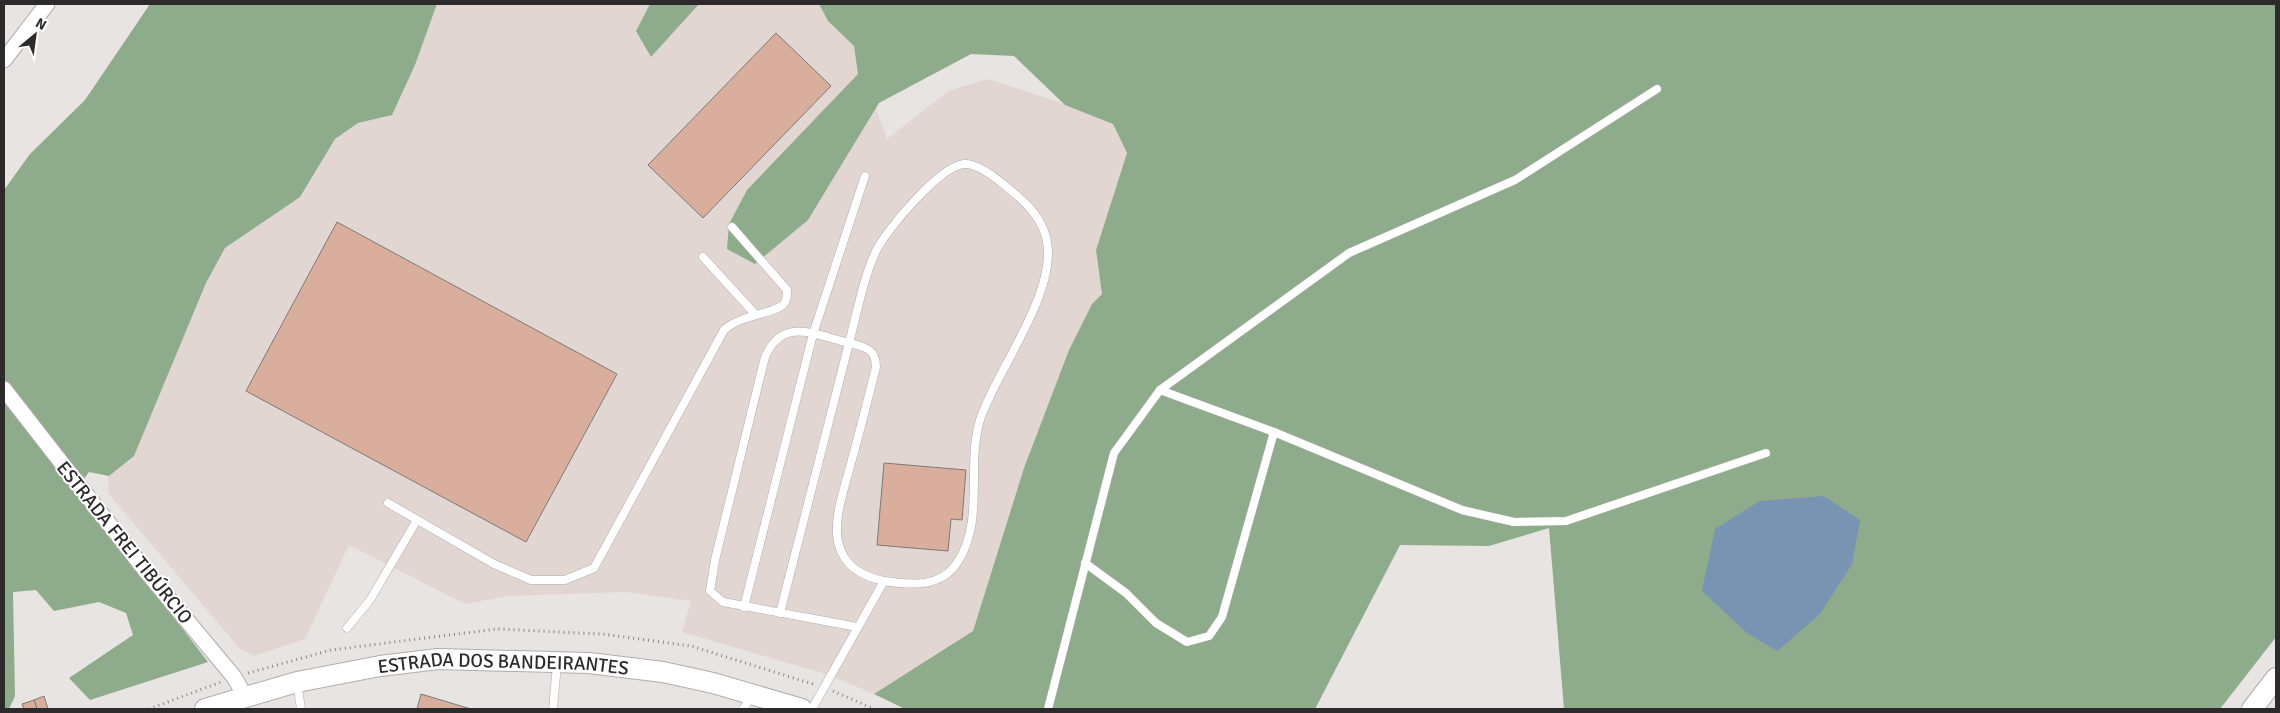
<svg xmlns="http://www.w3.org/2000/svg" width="2280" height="713" font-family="Signika,sans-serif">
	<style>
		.built { fill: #e1d6d2 }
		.forest { fill: #8eac8b }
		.water { fill: #7993b3 }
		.building { fill: #daae9c; stroke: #7c7977 }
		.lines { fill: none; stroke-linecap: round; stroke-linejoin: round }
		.service-casing { stroke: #b1adac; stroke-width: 9 }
		.minor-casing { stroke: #b1adac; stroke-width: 17 }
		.secondary-casing { stroke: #b1adac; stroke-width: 22 }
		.path { stroke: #888584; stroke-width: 3; stroke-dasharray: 1 4; stroke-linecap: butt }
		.service { stroke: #fff; stroke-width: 8 }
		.minor { stroke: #fff; stroke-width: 15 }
		.secondary { stroke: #fff; stroke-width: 20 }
		.labels { text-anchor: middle; stroke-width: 4; stroke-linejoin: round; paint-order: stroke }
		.street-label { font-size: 19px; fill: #2c2a2a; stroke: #fff }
	</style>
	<rect width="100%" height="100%" fill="#e8e4e2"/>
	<polygon class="built" points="437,4 650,4 636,31 651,57 699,4 819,4 828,21 854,46 887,139 948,91 988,79 1078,108 1113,124 1127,153 1096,250 1102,294 1092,304 1069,350 1024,468 973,631 874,694 829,675 682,632 691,601 625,592 507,596 465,604 349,545 305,639 254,656 240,649 108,493 109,476 134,456 206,283 225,248 254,228 317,166 335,139 358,123 392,115 415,65"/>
	<g class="forest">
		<polygon points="150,4 437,4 415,65 392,115 358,123 335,139 300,197 225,248 206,283 134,456 109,476 89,472 76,490 208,662 90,700 69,678 133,635 126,613 99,602 54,611 36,590 13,592 15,696 9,709 4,709 4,190 30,154 85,100"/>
		<polygon points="650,4 699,4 651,57 636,31"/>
		<polygon points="819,4 2276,4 2276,637 2220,709 1564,709 1549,528 1489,546 1400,545 1315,709 905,709 874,694 973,631 1024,468 1069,350 1092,304 1102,294 1096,250 1127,153 1113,124 1065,105 1014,56 971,54 879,103 808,220 755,264 727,249 729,224 747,190 858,74 854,46 828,21"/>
	</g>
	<polygon class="water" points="1824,496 1860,520 1852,564 1820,614 1777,651 1747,633 1702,591 1715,529 1760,501"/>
	<g class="building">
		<polygon points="776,33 831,86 703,218 648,165"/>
		<polygon points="337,222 617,374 526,542 246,391"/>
		<polygon points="884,463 966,470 962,520 951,519 948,551 877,545"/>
		<polygon points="421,694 471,709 417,709"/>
		<polygon points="44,696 48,709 37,709 34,700"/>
		<polygon points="34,700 37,709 24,709 22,704"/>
	</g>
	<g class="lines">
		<g class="service-casing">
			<g id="service">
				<polyline points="703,257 755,314"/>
				<polyline points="1160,390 1274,432 1462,510 1514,522 1566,521 1766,453"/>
				<path d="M388,503L494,564L531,580H565L594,568L724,330C742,314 773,314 783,305C787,301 787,296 787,290L732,227"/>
				<polyline points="1085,563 1126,593 1156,623 1187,642 1209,636 1222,617 1274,432"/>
				<polyline points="744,607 813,334 865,176"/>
				<path d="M780,613L849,343C815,335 783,316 765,357L715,560L710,591L723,602L857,627"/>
				<polyline points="347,628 370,600 417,520"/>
				<polyline points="297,682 301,709"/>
				<polyline points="553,709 557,664"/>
				<polyline points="743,709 752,696"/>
				<path d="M812,709L884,581C911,585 940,588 957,563C986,520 965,463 981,417C998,368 1060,289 1046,237C1039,211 1018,196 998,180C989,173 975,163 964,164C940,166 886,230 876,251C863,279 857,313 849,343C865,347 876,349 876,367C868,399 860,431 851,463C845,487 833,518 838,542C844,567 862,576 884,581"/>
				<polyline points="1048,709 1114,453 1160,390 1349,253 1515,180 1657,89"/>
			</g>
		</g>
		<g class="minor-casing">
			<g id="minor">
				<polyline points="4,60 47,4"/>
				<polyline points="4,389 145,570 234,677 245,696"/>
			</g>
		</g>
		<g class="secondary-casing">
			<g id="secondary">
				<path id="s1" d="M205,709L297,682L380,666L438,659L589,663L663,672L713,683L802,709"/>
				<polyline points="2252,709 2276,678"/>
			</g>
		</g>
		<g class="path">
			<polyline points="248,673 331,650 497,629 602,634 691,646 813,684"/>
			<polyline points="833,691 874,709"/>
			<polyline points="149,709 221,682"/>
		</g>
		<use href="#service" class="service"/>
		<use href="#minor" class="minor"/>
		<use href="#secondary" class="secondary"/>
	</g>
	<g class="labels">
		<g class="street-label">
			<text transform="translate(125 542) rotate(51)" y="7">ESTRADA FREI TIBÚRCIO</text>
			<text dy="7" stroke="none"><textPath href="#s1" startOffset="304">ESTRADA DOS BANDEIRANTES</textPath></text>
		</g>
	</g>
	<rect width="2280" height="713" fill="none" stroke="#2c2a2a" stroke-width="10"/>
	<g transform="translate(35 35) rotate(29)" stroke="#ffffff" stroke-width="4" paint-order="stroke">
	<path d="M0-4L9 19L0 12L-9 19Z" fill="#2c2a2a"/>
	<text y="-8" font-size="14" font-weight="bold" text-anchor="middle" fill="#2c2a2a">N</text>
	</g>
</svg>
